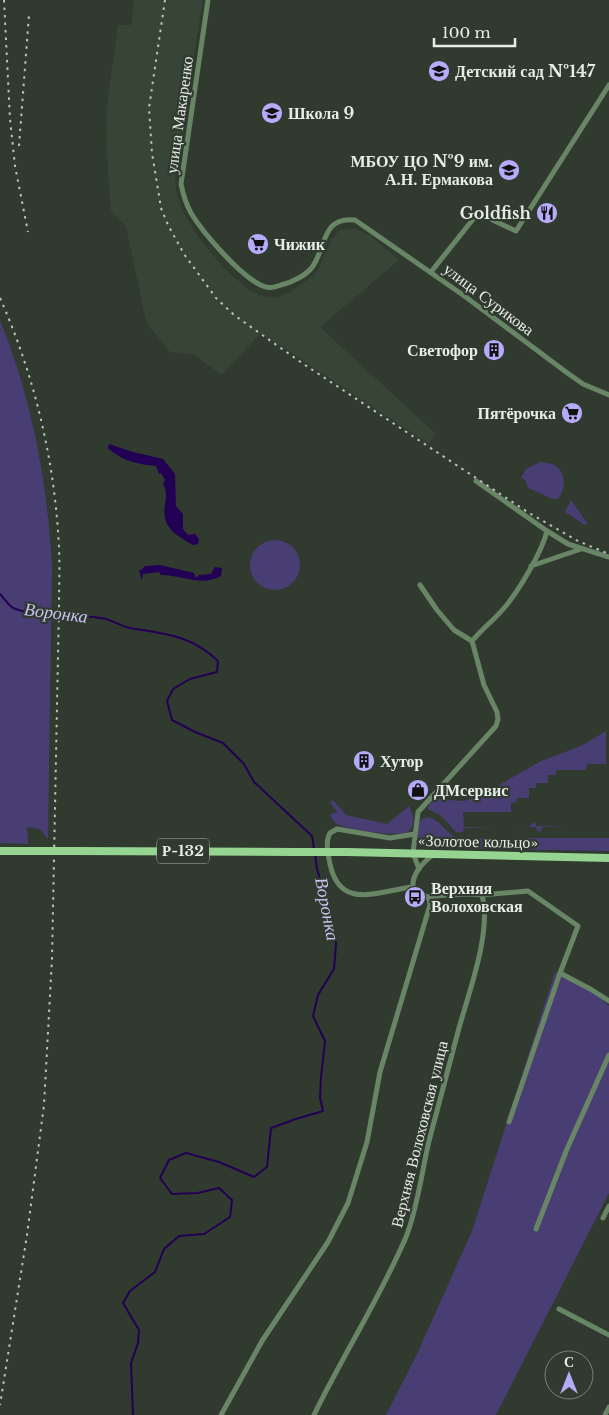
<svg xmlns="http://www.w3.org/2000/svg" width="609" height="1415" font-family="'Libre Baskerville',serif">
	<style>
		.built { fill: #374536 }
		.green { fill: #483e73 }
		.water { fill: #220154 }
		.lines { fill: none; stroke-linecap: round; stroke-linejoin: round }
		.stream { stroke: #220154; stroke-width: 2 }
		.minor { stroke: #688666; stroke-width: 5 }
		.primary { stroke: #96d492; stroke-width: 8 }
		.rail { stroke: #bcc4bc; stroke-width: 2; stroke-dasharray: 2.5 5; stroke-linecap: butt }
		.primary-bridge { stroke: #96d492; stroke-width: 8 }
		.labels { text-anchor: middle; stroke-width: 4.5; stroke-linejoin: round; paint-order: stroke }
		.shield { fill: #303a2f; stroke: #afb7af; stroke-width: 1 }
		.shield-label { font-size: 15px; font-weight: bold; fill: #e6ede6 }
		.poi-label { font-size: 16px; font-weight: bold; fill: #e6ede6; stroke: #303a2f; text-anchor: start }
		.street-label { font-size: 16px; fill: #e6ede6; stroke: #303a2f }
		.water-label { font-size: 18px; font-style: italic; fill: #c8c3f1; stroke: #303a2f }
	</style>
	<rect width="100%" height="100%" fill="#303a2f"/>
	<polygon class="built" points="134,0 203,0 175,172 176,191 182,210 198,237 225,269 248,289 261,296 276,298 290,292 313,276 319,268 331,240 340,230 355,229 368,234 399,260 320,327 436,434 429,444 261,333 222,375 193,354 170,352 146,322 126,226 111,212 106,140 107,105 118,25 131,25"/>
	<g class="green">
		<path d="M0,320C32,399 47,481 52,565L48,839L40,829L27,827L28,844L0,843Z"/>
		<path d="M540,462C544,463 549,463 552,464C566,470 567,488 558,499H553L528,488L525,480L521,478L526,469Z"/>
		<polygon points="571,500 587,523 585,525 565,512"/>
		<circle cx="275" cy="565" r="25"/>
		<polygon points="606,731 606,764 587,764 586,770 556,770 556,775 548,775 548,783 536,783 536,788 529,788 529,798 517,798 516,802 511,803 511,812 463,812 464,827 495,828 464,828 463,832 456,832 441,816 428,809 429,804 434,799 464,801 478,797 541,761 581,746"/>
		<path d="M333,800L346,815L387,824L409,806C414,815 416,825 408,832C395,837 349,830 337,824C333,822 331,818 330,814L337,812L330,802Z"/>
		<path d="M427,817C442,820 444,832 457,838H609V851L429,848C416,843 411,821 427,817Z"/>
		<polygon points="532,823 535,823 536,826 571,827 542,827 541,832 537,831 536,827 501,828 529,827"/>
		<polygon points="555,972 597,995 609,1006 609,1193 496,1415 386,1415 417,1354 472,1231"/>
	</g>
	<g class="water">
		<path d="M109,444L133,452L163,459L175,474L176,506L183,514V529L188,535L195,534L199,539L198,544L193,545C183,539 167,531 165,518C162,505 170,499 163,483L165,480L161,473L159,474L156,466C137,464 122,461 108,448Z"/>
		<path d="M160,565L194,573L196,578L199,575L211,574L215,567L222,568L221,576C201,587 183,575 161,575L159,572L143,574L142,580L140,575L141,574L138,571L141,570L145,566Z"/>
	</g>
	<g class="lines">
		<g class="stream">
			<path d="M0,594C4,598 8,605 13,608C33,617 78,614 101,618C111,619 120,626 130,628C165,634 191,635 218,661L217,672L190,679L173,689L167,701L172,720L195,732L223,743L244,764L254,782L312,836L314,849"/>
			<polyline points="133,1415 131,1363 138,1343 139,1330 123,1303 130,1291 155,1272 164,1249 179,1236 204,1234 230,1217 232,1200 219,1188 198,1193 172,1194 160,1178 169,1160 186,1153 219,1162 254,1177 267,1167 271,1128 296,1119 323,1111 320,1098 321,1077 325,1041 313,1016 318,995 334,969 336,944 331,917 317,869 315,853"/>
		</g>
		<g class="minor">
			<path d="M208,0L181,184C183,194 186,204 191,213C203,233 242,278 263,286C269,289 275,287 281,285C293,282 307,275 313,266C326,247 322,216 355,220L463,295L566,372L583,384L609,395"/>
			<polyline points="431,272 478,213 516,231 609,85"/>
			<polyline points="476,481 547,531 568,544 609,557"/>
			<polyline points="531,566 581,549"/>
			<polyline points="420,585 437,610 454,630 472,641"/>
			<path d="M472,641C482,629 495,619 505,607C519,590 542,552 547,531"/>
			<polyline points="419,869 413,853 418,812 496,726 498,719 497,712 484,685 472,641"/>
			<path d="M413,887C377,891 340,911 330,864C328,854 325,842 330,833L337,829L390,838L415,834"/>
			<polyline points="482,895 528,891 578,926 560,973 509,1122"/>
			<polyline points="560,973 592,990 609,1001"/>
			<polyline points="603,1218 609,1206"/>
			<polyline points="536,1229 567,1149 609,1055"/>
			<polyline points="559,1309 609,1335"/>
			<path d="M221,1415L262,1341L328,1242L348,1203L367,1142L380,1072L430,905L429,898L414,890C409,877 423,862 433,855"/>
			<path d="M314,1415C343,1355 380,1298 406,1237C417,1210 422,1171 429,1141C439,1104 449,1066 459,1028C469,992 492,931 482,895C463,893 446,895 427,897"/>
			<polyline points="605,1415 609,1407"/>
		</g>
		<g class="primary">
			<polyline points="0,851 33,851"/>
			<polyline points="73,851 293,852"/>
			<polyline points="347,852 609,858"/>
		</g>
		<g class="rail">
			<polyline points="4,0 10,119 15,166 28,232"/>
			<polyline points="165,0 149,108 152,153 161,208 168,225 184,254 216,298 234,315 302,363 529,513 578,541 609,554"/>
			<polyline points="19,146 29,15"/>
			<path d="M0,298C35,377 55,462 59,548C60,567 59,586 59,605L52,959L44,1105L27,1235L0,1405"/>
		</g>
		<g class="primary-bridge">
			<polyline points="33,851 73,851"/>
			<polyline points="293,852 347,852"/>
		</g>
	</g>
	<defs>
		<g id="school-disc" transform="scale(1.125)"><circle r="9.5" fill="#b6abf8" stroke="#303a2f"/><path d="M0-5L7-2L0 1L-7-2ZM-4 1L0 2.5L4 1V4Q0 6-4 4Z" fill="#111"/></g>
		<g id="restaurant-disc" transform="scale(1.125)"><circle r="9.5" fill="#b6abf8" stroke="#303a2f"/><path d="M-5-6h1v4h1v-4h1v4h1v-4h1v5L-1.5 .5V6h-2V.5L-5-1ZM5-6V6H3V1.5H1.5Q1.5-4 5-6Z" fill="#111"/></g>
		<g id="supermarket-disc" transform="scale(1.125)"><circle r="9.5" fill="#b6abf8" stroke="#303a2f"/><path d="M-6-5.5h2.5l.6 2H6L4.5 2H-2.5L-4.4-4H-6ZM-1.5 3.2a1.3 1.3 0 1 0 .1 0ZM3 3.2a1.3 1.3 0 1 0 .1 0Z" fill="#111"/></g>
		<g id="building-disc" transform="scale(1.125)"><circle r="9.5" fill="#b6abf8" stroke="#303a2f"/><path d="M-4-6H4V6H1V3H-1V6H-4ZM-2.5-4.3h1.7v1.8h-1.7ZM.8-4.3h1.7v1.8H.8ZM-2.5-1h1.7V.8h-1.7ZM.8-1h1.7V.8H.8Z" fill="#111"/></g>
		<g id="shop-disc" transform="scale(1.125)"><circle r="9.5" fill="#b6abf8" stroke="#303a2f"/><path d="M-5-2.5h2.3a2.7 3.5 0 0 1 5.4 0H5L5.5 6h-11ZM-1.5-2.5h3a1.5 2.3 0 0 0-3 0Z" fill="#111"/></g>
		<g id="bus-disc" transform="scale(1.125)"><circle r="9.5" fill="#b6abf8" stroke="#303a2f"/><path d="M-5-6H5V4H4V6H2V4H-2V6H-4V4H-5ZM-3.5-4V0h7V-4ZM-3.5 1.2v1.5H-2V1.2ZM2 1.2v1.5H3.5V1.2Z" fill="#111"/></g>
	</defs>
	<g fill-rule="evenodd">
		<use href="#school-disc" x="439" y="71"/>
		<use href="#school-disc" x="272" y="113"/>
		<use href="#school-disc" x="509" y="170"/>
		<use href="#restaurant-disc" x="547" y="213"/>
		<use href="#supermarket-disc" x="258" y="244"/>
		<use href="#building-disc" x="494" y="350"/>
		<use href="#supermarket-disc" x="572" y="413"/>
		<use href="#building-disc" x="364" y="761"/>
		<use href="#shop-disc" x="418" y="790"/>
		<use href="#bus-disc" x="415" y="897"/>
	</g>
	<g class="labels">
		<rect class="shield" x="157" y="838.5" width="52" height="25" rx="4"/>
		<g class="shield-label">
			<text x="183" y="856">Р-132</text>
		</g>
		<g class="poi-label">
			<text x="455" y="77">Детский сад №147</text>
			<text x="288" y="119">Школа 9</text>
			<text x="493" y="167" text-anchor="end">МБОУ ЦО №9 им.<tspan x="493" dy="18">А.Н. Ермакова</tspan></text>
			<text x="531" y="219" text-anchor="end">Goldfish</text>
			<text x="274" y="250">Чижик</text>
			<text x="478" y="356" text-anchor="end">Светофор</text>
			<text x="556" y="419" text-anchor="end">Пятёрочка</text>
			<text x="380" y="767">Хутор</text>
			<text x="434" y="796">ДМсервис</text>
			<text x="431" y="894">Верхняя<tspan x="431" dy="18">Волоховская</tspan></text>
		</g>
		<g class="street-label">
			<text transform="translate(179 115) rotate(-82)" y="6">улица Макаренко</text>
			<text transform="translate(489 299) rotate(37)" y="6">улица Сурикова</text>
			<text transform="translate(478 841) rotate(1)" y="6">«Золотое кольцо»</text>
			<text transform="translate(419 1134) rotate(-76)" y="6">Верхняя Волоховская улица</text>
		</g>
		<g class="water-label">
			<text transform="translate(56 613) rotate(7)" y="6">Воронка</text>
			<text transform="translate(327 909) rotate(79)" y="6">Воронка</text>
		</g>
	</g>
	<g transform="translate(569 1375)"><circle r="24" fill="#303a2f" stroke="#798278"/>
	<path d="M0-4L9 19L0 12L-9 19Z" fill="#b6abf8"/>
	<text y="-8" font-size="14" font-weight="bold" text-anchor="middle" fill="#e6ede6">С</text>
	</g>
	<path d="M434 38v8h81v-8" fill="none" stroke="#e6ede6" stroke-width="2.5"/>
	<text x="442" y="38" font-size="15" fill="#e6ede6" stroke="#303a2f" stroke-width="4" paint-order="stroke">100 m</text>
</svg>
